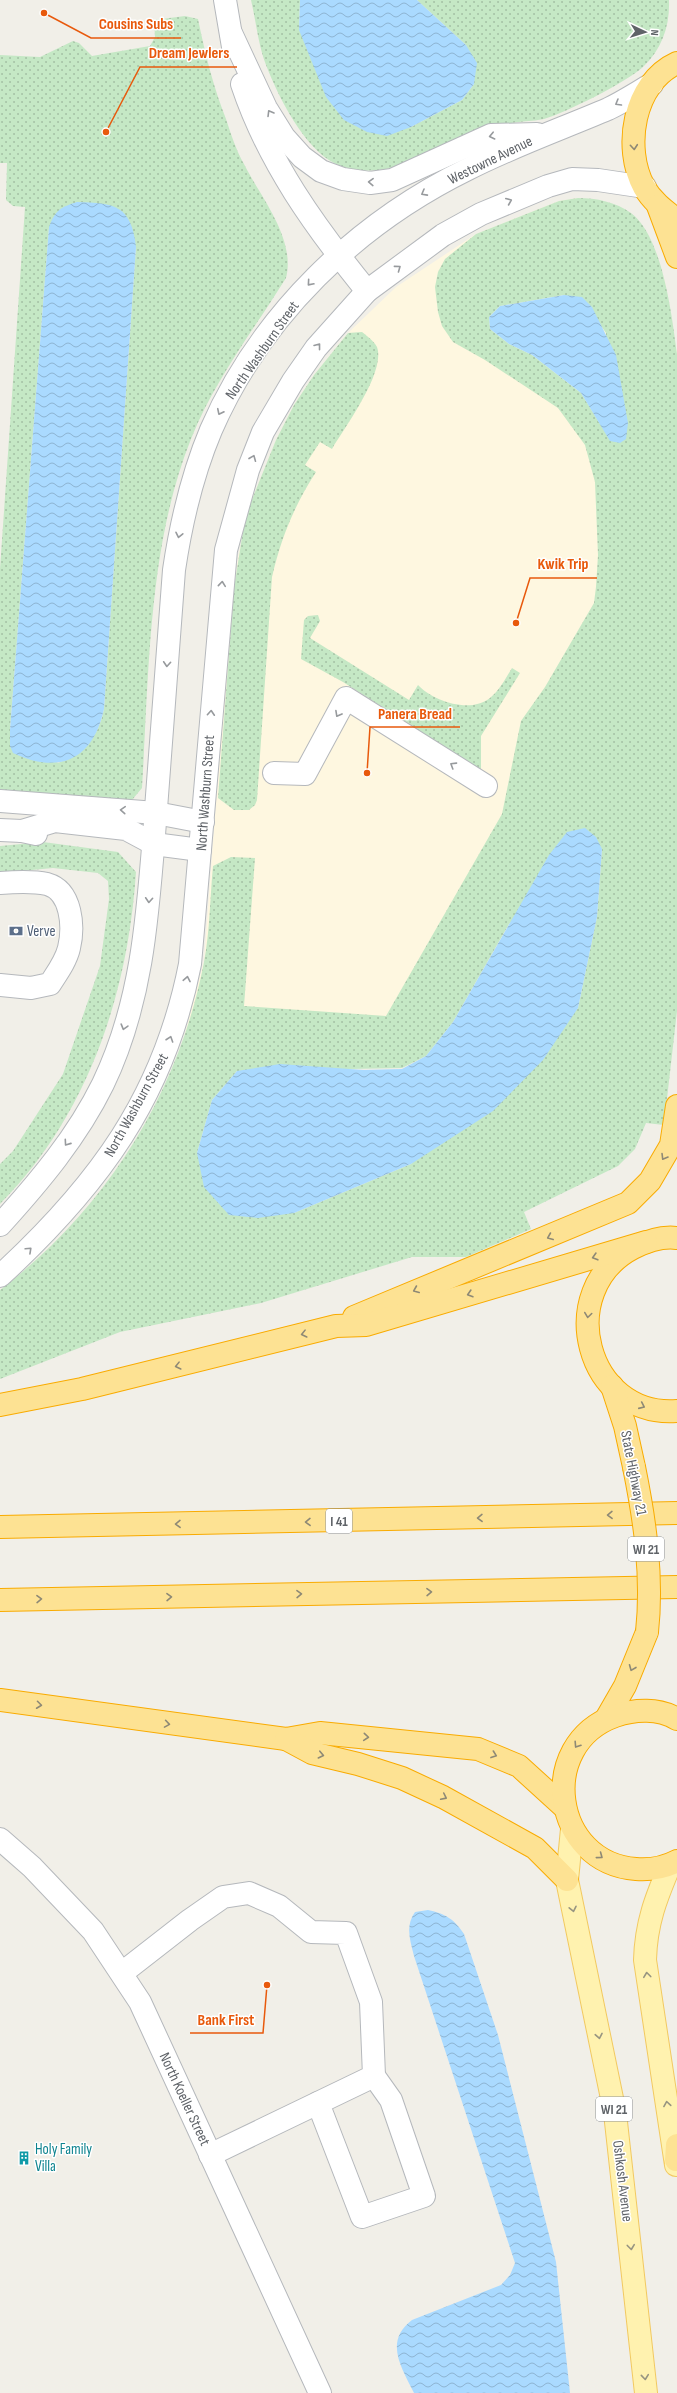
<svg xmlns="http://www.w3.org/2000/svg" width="677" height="2393" font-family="'Sofia Sans Condensed',sans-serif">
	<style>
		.commercial { fill: #fef7e0 }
		.grass { fill: url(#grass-dots); fill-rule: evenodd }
		.water { fill: url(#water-waves) }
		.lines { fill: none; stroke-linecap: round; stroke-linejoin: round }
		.minor-casing { stroke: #b5b8bc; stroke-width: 24 }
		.major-casing { stroke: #f2c960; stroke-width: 24 }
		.highway-casing { stroke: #f9ab00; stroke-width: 24 }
		.minor { stroke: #fff; stroke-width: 22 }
		.major { stroke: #fff2af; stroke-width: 22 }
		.highway { stroke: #fde293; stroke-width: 22 }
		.highway-bridge-casing { stroke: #f9ab00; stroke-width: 24; stroke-linecap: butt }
		.highway-bridge { stroke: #fde293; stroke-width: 22 }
		.oneway { stroke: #979a9d }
		.oneway2 { stroke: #8e8975 }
		.oneway3 { stroke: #979581 }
		.labels { text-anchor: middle; stroke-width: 3; stroke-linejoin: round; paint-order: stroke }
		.shield { fill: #fff; stroke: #8f9295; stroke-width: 1 }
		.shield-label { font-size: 14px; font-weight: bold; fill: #5f6368 }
		.street-label { font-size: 15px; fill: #5f6368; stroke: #fff }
		.service-label { font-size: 15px; fill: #4e5e75; stroke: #fff; text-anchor: start }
		.culture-label { font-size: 15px; fill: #0d838f; stroke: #fff; text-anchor: start }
		.leader { fill: none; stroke: #e8590c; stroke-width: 1.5 }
		.callout-dot { fill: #e8590c; stroke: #fff; stroke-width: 1.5 }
		.callout-label { font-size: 16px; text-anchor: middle; font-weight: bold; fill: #e8590c; stroke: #fff; stroke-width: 3; stroke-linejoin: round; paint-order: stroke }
	</style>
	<defs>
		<pattern id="grass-dots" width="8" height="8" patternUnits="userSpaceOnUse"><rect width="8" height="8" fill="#c5e8c5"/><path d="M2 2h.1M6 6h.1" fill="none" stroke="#a3c0a4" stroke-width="1.8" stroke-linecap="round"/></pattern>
		<pattern id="water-waves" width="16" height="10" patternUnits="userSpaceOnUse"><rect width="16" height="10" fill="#aadaff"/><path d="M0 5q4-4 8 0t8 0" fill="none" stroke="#8eb4d2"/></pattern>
	</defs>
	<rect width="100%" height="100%" fill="#f1efe8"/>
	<polygon class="commercial" points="578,198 610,203 631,214 644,229 656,253 665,282 677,354 677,680 402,1052 183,1041 204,961 228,645 238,557 251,502 276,440 294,405 314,375 348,333 396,287 476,234 559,201"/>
	<g class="grass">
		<path d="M251,0H300L299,30L411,127L462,100L474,84L466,45L417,0H669C670,26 662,49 643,67C627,82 565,113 544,119C530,122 515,121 502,125C452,140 389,188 336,164C304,149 278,96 266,65C258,44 256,21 251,0Z"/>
		<path d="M185,16L198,19C205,53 213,86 226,119C231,134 236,150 244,164C261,198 296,239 286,278C253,331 214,381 191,439C148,546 149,674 142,788L132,800L120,803L0,794V569L25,207L13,206L6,200L7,163H0V55L40,57L73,41L79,43L92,56L150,46L155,37L154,20ZM49,227L136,247L104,709C98,738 85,751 58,763L10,730Z"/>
		<path d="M578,198C596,198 616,202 631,213C663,237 672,317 677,354V1011L664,1125L646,1123L635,1149L618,1166L524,1212L531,1229L466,1257H412L261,1303L120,1332L0,1379V1290C106,1209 179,1093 204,962C210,931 210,897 213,866L231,857L255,858L244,1006L386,1016L502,814L521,721L545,687L594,603L596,587L598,555L595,482L585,445L558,408L485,360L453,342L442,326L438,312L435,287L438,272L445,259L476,234L559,201ZM564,295L599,323L606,333L602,427L581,393L532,355L509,344L490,329L489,317L500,306ZM602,849L597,917L578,1008L411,1164L294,1213L197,1153L212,1100L237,1071L402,1068L426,1056L453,1022L509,924Z"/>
		<path d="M362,332C367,336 374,341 377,347C386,372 345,427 332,449L320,442L305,465L316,472C294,506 281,538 272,577L257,800L255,805L249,810H234L218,798L234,588L243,531L251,502L276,440L294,405L314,375L348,333Z"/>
		<path d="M318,615L320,621L310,638L409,700L418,685C433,701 470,714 490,698C499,691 506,678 512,668L520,673L481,736V770L343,682L301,659L304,620L308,616Z"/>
		<path d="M43,842L118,852L136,872C128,994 88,1115 0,1204V1164L13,1151L63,1074L100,966L109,899L108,881L98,873L53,868L0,873V846Z"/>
	</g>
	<g class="water">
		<polygon points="300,0 417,0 466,45 477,63 474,84 462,100 411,127 387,136 367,132 344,120 326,97 299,30"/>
		<path d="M77,202C115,203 131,205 136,247L104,709C93,760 59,775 13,753L10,746V730L49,227C55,210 61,207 77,202Z"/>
		<polygon points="564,295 582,297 592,307 616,355 628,423 626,439 620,443 610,441 581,393 532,355 509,344 490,329 489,317 500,306"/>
		<polygon points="585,828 596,837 602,849 597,917 578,1008 543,1060 493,1111 411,1164 294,1213 258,1218 229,1215 204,1187 197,1153 212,1100 237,1071 280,1064 364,1070 402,1069 426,1056 453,1022 549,855 567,832"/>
		<path d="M428,1910C446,1914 454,1919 464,1934L498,2035L556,2262L570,2393H414C401,2367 384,2341 412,2320L501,2285L510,2275L515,2263L414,1956C410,1940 405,1926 415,1912Z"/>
	</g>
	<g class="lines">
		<g class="minor-casing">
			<g id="minor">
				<polyline points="225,0 233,47"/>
				<polyline points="231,33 266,108 284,137 302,157 321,171 343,179 370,183 392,180 491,135 537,134"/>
				<path d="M242,84C268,162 315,227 367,291"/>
				<polyline points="274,773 305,774 346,698 486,786"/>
				<polyline points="0,801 156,813 203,822"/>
				<polyline points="0,830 22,831 36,834"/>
				<polyline points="22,831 55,821 126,829 154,844 200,850"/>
				<path d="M0,883C14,882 33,881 47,884C72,891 74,927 69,948C66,961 57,973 50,984L31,988L0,985"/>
				<path d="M0,1225C39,1182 77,1137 103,1084C143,1001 148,912 155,822C162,738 168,654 174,570C181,523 192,475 211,430C261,315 356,224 468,169C513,146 561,129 608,109C623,102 638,92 652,84"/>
				<path d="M0,1276C98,1186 164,1097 190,964L226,550L248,470L263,432L293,381L316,348L367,291L443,235L481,214L548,186L572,179L598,180L645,187"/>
				<polyline points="0,1839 32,1867 93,1931 140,2002 320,2393"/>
				<polyline points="122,1973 190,1920 223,1897 249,1893 279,1906 311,1932 346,1933 371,2002 374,2076 210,2155"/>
				<polyline points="318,2103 362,2217 424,2196 391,2100 374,2076"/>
			</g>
		</g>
		<g class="major-casing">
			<g id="major">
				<polyline points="572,1829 567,1880 615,2113 646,2393"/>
				<path d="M670,1865C656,1898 646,1923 645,1960L676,2165"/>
			</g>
		</g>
		<g class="highway-casing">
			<g id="highway">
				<path d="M677,63C633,83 623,148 644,187C652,201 664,210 677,220"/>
				<polyline points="658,206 677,257"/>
				<path d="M677,1238C662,1236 647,1241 633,1248C553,1290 586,1418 677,1411"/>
				<polyline points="354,1317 628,1203 650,1181 671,1145 677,1106"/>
				<polyline points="612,1386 625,1426 634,1467"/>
				<polyline points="0,1405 82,1389 336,1326 366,1325 646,1242"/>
				<polyline points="0,1527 677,1513"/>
				<polyline points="0,1600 677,1587"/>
				<polyline points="0,1700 286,1739 320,1733 478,1749 519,1766 565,1808"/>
				<polyline points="606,1719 625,1686 647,1632"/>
				<path d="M677,1719C659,1708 635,1709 615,1716C536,1744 552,1863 636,1869C650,1870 664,1868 677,1861"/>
				<polyline points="286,1739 312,1753 358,1764 402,1778 443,1797 535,1848 567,1880"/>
				<polyline points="676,2160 677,2145"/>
			</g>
		</g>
		<use href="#minor" class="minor"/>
		<use href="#major" class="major"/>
		<use href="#highway" class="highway"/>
		<g class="highway-bridge-casing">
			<path id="highway-bridge" d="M634,1467C645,1521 653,1577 647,1632"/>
		</g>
		<use href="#highway-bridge" class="highway-bridge"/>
	</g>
	<defs><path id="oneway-chevron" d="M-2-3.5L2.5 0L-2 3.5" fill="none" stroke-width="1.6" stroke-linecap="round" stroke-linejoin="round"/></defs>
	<g class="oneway">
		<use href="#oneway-chevron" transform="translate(618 103) rotate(150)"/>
		<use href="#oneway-chevron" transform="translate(270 113) rotate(-121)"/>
		<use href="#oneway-chevron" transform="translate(492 136) rotate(167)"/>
		<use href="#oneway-chevron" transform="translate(371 182) rotate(-178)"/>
		<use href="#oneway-chevron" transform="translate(424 193) rotate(151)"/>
		<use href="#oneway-chevron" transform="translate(509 201) rotate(-23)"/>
		<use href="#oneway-chevron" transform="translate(398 268) rotate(-36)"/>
		<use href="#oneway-chevron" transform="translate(310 283) rotate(131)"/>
		<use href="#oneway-chevron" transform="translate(318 346) rotate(-52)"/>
		<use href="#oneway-chevron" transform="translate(220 412) rotate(116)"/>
		<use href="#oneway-chevron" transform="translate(253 458) rotate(-68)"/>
		<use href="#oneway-chevron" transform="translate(179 535) rotate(102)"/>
		<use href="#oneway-chevron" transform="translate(222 584) rotate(-84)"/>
		<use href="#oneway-chevron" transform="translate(167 664) rotate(94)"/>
		<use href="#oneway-chevron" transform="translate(211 713) rotate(-86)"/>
		<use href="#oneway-chevron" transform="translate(338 714) rotate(119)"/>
		<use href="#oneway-chevron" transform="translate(453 765) rotate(-148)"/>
		<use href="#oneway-chevron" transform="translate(123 810) rotate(-176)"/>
		<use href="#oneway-chevron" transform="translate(149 900) rotate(94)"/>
		<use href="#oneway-chevron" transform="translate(187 979) rotate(-79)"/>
		<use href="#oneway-chevron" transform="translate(124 1027) rotate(106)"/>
		<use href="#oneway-chevron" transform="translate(170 1039) rotate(-71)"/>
		<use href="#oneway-chevron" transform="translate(67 1143) rotate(125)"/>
		<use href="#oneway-chevron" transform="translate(29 1250) rotate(-43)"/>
	</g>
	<g class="oneway2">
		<use href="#oneway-chevron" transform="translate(634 147) rotate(85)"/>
		<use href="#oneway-chevron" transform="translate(664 1157) rotate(121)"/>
		<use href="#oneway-chevron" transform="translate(550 1237) rotate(157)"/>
		<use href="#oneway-chevron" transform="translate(595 1257) rotate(164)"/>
		<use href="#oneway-chevron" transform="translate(416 1290) rotate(157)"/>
		<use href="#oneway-chevron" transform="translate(470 1294) rotate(163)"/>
		<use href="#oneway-chevron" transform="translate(588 1315) rotate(98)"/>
		<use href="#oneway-chevron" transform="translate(304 1334) rotate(166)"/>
		<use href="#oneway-chevron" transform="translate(178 1366) rotate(166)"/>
		<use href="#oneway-chevron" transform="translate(642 1406) rotate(24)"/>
		<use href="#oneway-chevron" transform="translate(610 1515) rotate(179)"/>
		<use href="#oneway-chevron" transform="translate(480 1518) rotate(179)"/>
		<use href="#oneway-chevron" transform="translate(308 1522) rotate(179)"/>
		<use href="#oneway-chevron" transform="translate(178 1524) rotate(179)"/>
		<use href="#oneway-chevron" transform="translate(429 1592) rotate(-1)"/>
		<use href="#oneway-chevron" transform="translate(299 1594) rotate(-1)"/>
		<use href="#oneway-chevron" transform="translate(169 1597) rotate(-1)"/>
		<use href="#oneway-chevron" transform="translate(39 1599) rotate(-1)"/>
		<use href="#oneway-chevron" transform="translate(632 1668) rotate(112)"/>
		<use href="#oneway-chevron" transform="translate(39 1705) rotate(7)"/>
		<use href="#oneway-chevron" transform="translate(167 1724) rotate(9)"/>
		<use href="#oneway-chevron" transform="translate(366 1737) rotate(5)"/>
		<use href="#oneway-chevron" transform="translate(577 1745) rotate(123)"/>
		<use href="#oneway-chevron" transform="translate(321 1755) rotate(13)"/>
		<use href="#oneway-chevron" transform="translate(494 1755) rotate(20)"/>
		<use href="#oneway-chevron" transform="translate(444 1797) rotate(26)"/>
		<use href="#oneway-chevron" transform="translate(600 1856) rotate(37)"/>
	</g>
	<g class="oneway3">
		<use href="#oneway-chevron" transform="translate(573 1909) rotate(78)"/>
		<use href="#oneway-chevron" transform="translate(647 1975) rotate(-97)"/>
		<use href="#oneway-chevron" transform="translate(599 2036) rotate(79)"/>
		<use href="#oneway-chevron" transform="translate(667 2104) rotate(-99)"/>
		<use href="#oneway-chevron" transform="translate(631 2247) rotate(83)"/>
		<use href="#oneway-chevron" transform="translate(645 2377) rotate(84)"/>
	</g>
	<defs>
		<g id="bank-bare" transform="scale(1.08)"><path d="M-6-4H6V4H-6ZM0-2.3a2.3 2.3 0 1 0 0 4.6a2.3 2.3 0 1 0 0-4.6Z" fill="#5c6f8a" stroke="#fff" stroke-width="2.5" paint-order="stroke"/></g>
		<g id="building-bare" transform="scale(1.08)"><path d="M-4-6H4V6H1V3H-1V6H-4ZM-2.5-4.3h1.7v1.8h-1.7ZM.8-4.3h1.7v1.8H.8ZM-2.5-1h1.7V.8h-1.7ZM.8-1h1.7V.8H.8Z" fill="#0f9aa8" stroke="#fff" stroke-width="2.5" paint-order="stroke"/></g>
	</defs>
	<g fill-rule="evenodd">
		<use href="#bank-bare" x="16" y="931"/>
		<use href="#building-bare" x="24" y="2158"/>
	</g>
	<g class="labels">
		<g class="shield">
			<rect x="326" y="1509" width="26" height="24" rx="3"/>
			<rect x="628" y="1537" width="36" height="24" rx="3"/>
			<rect x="596" y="2097" width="36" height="24" rx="3"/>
		</g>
		<g class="shield-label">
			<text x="339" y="1526">I 41</text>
			<text x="646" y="1554">WI 21</text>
			<text x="614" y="2114">WI 21</text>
		</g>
		<g class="street-label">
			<text transform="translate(490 160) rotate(-26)" y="5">Westowne Avenue</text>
			<text transform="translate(262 350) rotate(-55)" y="5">North Washburn Street</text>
			<text transform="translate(205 793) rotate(-86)" y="5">North Washburn Street</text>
			<text transform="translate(136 1105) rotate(-61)" y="5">North Washburn Street</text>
			<text transform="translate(634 1473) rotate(79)" y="5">State Highway 21</text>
			<text transform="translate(185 2099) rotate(65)" y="5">North Koeller Street</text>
			<text transform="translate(623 2181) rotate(83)" y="5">Oshkosh Avenue</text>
		</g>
		<g class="service-label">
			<text x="27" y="936">Verve</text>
		</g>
		<g class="culture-label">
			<text x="35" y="2154">Holy Family<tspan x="35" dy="17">Villa</tspan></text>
		</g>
	</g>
	<path class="leader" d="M44 13L91 38H181M106 132L140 67H237M516 623L530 578H597M367 773L370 727H460M267 1985L263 2033H190"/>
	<g class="callout-dot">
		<circle cx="44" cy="13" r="4"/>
		<circle cx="106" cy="132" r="4"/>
		<circle cx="516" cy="623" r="4"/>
		<circle cx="367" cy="773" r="4"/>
		<circle cx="267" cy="1985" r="4"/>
	</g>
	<g class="callout-label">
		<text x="136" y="29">Cousins Subs</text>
		<text x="189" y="58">Dream Jewlers</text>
		<text x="563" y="569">Kwik Trip</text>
		<text x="415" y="719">Panera Bread</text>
		<text x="226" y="2025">Bank First</text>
	</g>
	<g transform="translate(645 32) rotate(94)" stroke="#ffffff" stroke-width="3" paint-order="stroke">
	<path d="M0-3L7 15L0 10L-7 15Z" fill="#5f6368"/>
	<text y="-6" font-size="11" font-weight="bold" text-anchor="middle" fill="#5f6368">N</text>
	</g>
</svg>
